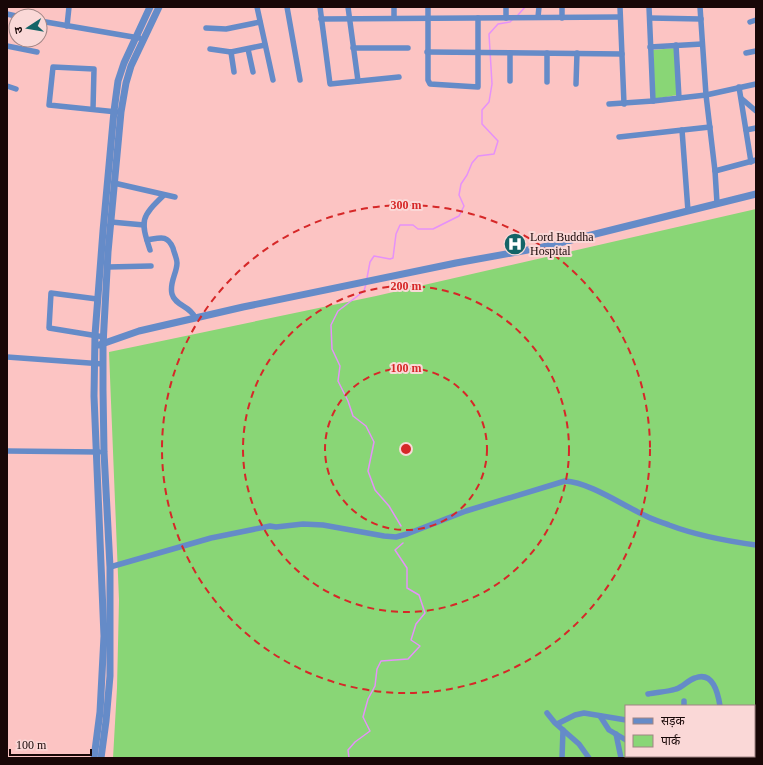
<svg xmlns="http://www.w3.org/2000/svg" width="763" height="765" font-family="'Times New Roman','Noto Sans Devanagari',serif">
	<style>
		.green { fill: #89d676; fill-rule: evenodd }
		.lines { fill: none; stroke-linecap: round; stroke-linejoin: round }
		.stream { stroke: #e591f9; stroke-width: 1.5 }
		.minor { stroke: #658bc8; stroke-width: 5.5 }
		.tertiary { stroke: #658bc8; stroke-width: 7 }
		.ring { fill: none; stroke: #d62828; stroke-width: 2; stroke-dasharray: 7 5 }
		.labels { text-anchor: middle; stroke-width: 4; stroke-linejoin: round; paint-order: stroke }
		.poi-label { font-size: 12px; fill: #180707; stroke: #fad8d7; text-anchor: start }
		.centre { fill: #d62828; stroke: #fad8d7; stroke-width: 2 }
		.ring-label { font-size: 12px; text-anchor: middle; font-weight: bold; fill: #d62828; stroke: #fad8d7; stroke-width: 4; stroke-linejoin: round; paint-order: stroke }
	</style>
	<rect width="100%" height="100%" fill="#fcc4c3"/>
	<g class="green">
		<polygon points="675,48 677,95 655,99 653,50"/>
		<path d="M756,209V758H113L117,688L119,600L109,352L376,296ZM626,706H754V756H626Z"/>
	</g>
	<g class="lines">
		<g class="stream">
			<polyline points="518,15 525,7"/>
			<polyline points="367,278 370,262 374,256 390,259 393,258 396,234 400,225 413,225 418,229 433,229 459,216 464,206 459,195 461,184 467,175 472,163 478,156 494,154 498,141 482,124 482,110 489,102 492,84 489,34 498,24 510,22 513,19"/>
			<polyline points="366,284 364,291 338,311 331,325 332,349 340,366 338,381 348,401 353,416 366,426 374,442 368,471 375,490 389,506 401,526"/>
			<polyline points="349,758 348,750 355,742 370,731 363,717 368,699 375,686 377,669 381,661 408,659 420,646 411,640 416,624 425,613 419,595 407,588 407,568 395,550 403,543"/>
		</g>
		<g class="minor">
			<polyline points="257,7 273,80"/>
			<polyline points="287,7 300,80"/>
			<polyline points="320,7 330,84 399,77"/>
			<polyline points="348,7 358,81"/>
			<polyline points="394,7 394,18"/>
			<polyline points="428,7 428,80 430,84 478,87 478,18"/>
			<polyline points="506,7 506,18"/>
			<polyline points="562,7 562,18"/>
			<polyline points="620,7 624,104"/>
			<polyline points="649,7 653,101"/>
			<polyline points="700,7 706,95 715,171 717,203"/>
			<polyline points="7,14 16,16"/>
			<polyline points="538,17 539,7"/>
			<polyline points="650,18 701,19"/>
			<polyline points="321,19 620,17"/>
			<polyline points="40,21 139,38"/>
			<polyline points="750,22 756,20"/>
			<polyline points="67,26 69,7"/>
			<polyline points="206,28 226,29 260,22"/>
			<polyline points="676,45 679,98"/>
			<polyline points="7,46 37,52"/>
			<polyline points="650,47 702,44"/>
			<polyline points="353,48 408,48"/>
			<polyline points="210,49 231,52 265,45"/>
			<polyline points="248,49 253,72"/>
			<polyline points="231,52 234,72"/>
			<polyline points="427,52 622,54"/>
			<polyline points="510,53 510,81"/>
			<polyline points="746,53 756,51"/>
			<polyline points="547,82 547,53"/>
			<polyline points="576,84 577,53"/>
			<polyline points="7,86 16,89"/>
			<polyline points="739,87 751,162"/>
			<polyline points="742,99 756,111"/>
			<polyline points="609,104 653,101 706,95 756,84"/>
			<polyline points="93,109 94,69 53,67 49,105 117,112"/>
			<polyline points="682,130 688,211"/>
			<polyline points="746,130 756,128"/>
			<polyline points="619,137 710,127"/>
			<polyline points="715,171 756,160"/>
			<polyline points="114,183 175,197"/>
			<polyline points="111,222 144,225"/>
			<path d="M147,240C160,238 167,234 173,248C174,253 177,258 177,263C177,273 169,283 172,294C175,306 191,306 195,318"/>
			<path d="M150,250C140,220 141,217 164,195"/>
			<polyline points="108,267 151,266"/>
			<polyline points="97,299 51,293 49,328 104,337"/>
			<polyline points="7,357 103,364"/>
			<polyline points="7,451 99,452"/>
			<path d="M110,567L211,538L270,526L276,527L303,524L323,525L384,536L396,537L407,534L466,511L565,481C589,482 624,506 646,516C653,520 662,522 669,525C698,536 726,541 756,545"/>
			<path d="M648,694C657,692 667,692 676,689C683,687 688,680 695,678C713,671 718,693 720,706"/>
			<polyline points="684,706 684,701"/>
			<polyline points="547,713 555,723 579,744 589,758"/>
			<polyline points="600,716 609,730 626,740"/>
			<polyline points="557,724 575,715 584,713 626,720"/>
			<polyline points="616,734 621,758"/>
			<polyline points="754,752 756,753"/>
			<polyline points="647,756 648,758"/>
			<polyline points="709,756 709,758"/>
			<polyline points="562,758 563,730"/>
		</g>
		<g class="tertiary">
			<polyline points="99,345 139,331 243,307 456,263 539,248 756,194"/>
			<polyline points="94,758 100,712 104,636 94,396 95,335 103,231 114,111 118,81 124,63 150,7"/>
			<polyline points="101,758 106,721 110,676 110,567 104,452 103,390 103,345 108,252 121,112 126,83 131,66 159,7"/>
		</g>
	</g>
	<g class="ring">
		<circle cx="406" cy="449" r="81"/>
		<circle cx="406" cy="449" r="163"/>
		<circle cx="406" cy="449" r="244"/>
	</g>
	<defs>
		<g id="hospital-disc" transform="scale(1.15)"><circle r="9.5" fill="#146467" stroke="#fad8d7"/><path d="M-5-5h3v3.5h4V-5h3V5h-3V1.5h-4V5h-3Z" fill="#fff"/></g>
	</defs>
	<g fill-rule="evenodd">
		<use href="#hospital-disc" x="515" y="244"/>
	</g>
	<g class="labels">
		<g class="poi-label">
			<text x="530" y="241">Lord Buddha<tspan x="530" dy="14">Hospital</tspan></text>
		</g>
	</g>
	<circle cx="406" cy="449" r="6" class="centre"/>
	<g class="ring-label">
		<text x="406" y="209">300 m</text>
		<text x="406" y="290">200 m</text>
		<text x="406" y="372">100 m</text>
	</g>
	<rect width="763" height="765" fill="none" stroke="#180707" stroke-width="16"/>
	<rect x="625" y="705" width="130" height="52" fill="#fad8d7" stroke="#a08484"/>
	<rect x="633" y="718" width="20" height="6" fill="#658bc8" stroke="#a08484"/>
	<text x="661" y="725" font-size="12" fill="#180707">सड़क</text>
	<rect x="633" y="735" width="20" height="12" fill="#89d676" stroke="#a08484"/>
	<text x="661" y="745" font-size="12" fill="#180707">पार्क</text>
	<g transform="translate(28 28) rotate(258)"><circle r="19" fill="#fad8d7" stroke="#a08484"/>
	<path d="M0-3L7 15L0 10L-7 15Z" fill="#146467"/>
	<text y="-6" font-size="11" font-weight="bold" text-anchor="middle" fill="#180707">उ</text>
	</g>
	<path d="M10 749v6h81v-6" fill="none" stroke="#180707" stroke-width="2"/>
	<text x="16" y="749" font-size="12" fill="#180707" stroke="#fad8d7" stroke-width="3" paint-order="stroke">100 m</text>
</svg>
